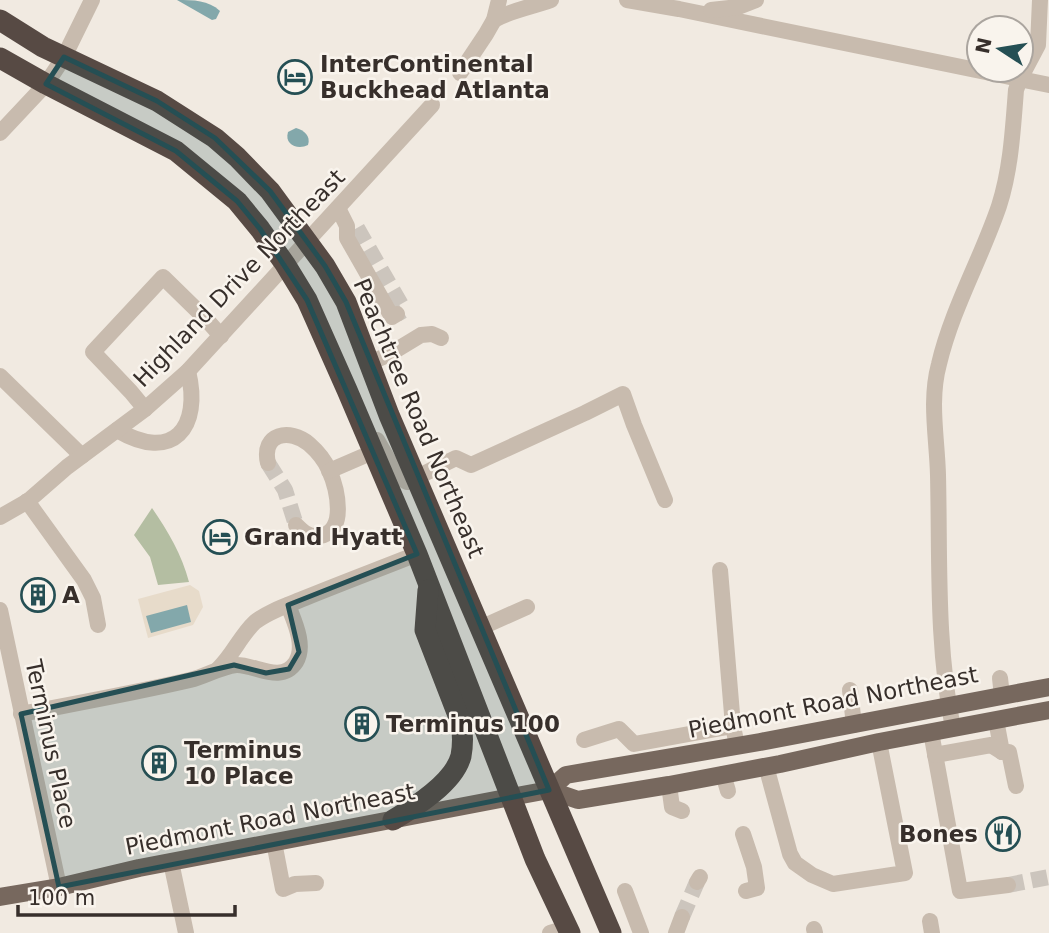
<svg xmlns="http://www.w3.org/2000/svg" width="1049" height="933" font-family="'DejaVu Sans',sans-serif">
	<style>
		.green { fill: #b4bea2 }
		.plaza { fill: #e7dbca }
		.water { fill: #83a8ab }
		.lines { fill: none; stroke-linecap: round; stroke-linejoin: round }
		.minor-tunnel { stroke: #ccc5bd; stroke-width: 16; stroke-dasharray: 16 8; stroke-linecap: butt }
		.minor { stroke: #c8bbae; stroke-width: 16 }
		.major { stroke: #77685e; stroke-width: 18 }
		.highway { stroke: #574a44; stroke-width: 21 }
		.marked { fill: #254f54; fill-opacity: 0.2; stroke: #254f54; stroke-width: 5; stroke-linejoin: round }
		.labels { text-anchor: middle; stroke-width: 5; stroke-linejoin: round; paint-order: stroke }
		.poi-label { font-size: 23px; font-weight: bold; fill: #372f2b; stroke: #f9f4ed; text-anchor: start }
		.street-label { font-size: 23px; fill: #372f2b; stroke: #f9f4ed }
	</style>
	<rect width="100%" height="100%" fill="#f1eae1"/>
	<path class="green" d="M152,508C168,531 182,555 189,582L158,585L150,557L134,535Z"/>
	<polygon class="plaza" points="190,585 199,591 203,607 193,625 148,638 138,599"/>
	<g class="water">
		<path d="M177,0C194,0 208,0 220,11L216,19L212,20Z"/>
		<path d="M296,128C304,130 311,136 308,145C298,150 284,145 288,132Z"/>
		<polygon points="187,605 191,622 151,633 146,616"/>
	</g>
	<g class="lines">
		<g class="minor-tunnel">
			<polyline points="357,228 404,310 397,314"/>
			<polyline points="268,463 285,490 296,525"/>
			<polyline points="1008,885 1049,877"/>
			<polyline points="682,917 697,882"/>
		</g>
		<g class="minor">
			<polyline points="627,0 679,9 1049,85"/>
			<polyline points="711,10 738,7 756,0"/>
			<path d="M494,20C512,10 532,7 551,0"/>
			<polyline points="460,73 486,34 494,20 499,0"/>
			<polyline points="0,133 46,84 64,57 92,0"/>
			<polyline points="338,208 347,226 347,238 392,317 397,314"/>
			<polyline points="369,363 388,355 421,335 432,334 441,338"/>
			<polyline points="0,376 82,456"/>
			<polyline points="145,409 131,392 93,352 163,277 206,319 221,336"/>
			<path d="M117,430C173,463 202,428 188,371"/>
			<polyline points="377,440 398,477 407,482 456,458 471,465 585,413 623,394 634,425 665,500"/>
			<path d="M268,463C261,433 290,428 309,444C317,451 325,461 329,470C337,488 348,533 319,536C308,537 303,532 296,525"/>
			<polyline points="329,471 373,452"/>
			<polyline points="27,501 84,580 93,598 98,625"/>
			<polyline points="0,517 28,501 67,467 145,409 188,371 432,105"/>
			<polyline points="720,570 733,726 737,746"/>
			<polyline points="0,610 59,887"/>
			<polyline points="480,628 527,607"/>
			<path d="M218,669C233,655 240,636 255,622C269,611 288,605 305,598C342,583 379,569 417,554"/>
			<polyline points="1000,678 1002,696"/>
			<polyline points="850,690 854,725"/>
			<path d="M21,714C78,703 134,693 190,680C206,676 220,667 236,665C255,664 281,685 296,662C306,645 294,621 288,605"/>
			<polyline points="996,720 1002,752 1009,752 1016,786"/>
			<path d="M953,728C936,645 940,559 938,475C937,437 929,401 939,364C952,309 981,259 999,206C1011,169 1013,128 1016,90L1020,79L1038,45L1040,0"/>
			<polyline points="931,732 960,891 1008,885"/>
			<polyline points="584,740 619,729 634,744 733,726"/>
			<polyline points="935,755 991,745 1002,752"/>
			<polyline points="766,766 790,854 795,863 812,875 833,884 905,873 879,742"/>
			<polyline points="723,774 728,791"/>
			<polyline points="669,785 672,807 682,811"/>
			<polyline points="743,834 754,867 757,888 746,891"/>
			<polyline points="274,842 283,889 295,884 316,883"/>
			<polyline points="171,862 186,933"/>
			<polyline points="697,882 700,877"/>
			<polyline points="625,891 641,933"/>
			<polyline points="930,921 932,933"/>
			<polyline points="814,929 815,933"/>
			<polyline points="550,933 567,928"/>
			<polyline points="676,933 682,917"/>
		</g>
		<g class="major">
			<polyline points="549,790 566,775 760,742 1049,687"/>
			<polyline points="0,897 59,887 139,868 511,797 549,790 578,800 669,785 780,764 879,742 1049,710"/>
		</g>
		<g class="highway">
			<polyline points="0,20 43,47 157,101 215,138 237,157 270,191 325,266 346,302 389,415 611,933"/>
			<polyline points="0,58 46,84 176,151 237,201 260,229 285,264 307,300 347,390 417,554 535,859 570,933"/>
			<path d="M393,820C415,807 454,783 461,756C463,745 463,734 461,723L425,630L428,590"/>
		</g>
	</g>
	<path class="marked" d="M64,57L157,101L215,138L270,191L325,266L346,302L549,790L59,887L21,714L234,665L266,673L289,669L299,652L288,605L417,554L307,300L260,229L237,201L176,151L46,84Z"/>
	<defs>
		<g id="hotel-ring" transform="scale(1.75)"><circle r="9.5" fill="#f9f4ed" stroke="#254f54" stroke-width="1.5"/><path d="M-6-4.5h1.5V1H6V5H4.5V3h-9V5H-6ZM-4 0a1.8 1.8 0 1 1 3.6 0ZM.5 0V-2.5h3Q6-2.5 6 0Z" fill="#254f54"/></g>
		<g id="building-ring" transform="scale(1.75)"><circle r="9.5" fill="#f9f4ed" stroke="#254f54" stroke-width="1.5"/><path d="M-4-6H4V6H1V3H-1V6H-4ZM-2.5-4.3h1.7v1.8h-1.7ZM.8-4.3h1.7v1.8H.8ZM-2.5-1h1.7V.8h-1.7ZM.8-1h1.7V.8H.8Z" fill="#254f54"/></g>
		<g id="restaurant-ring" transform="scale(1.75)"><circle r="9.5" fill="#f9f4ed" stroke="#254f54" stroke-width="1.5"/><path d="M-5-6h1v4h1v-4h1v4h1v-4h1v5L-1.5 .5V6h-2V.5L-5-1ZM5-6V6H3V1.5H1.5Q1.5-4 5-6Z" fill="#254f54"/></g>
	</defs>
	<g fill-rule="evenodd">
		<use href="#hotel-ring" x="295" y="77"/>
		<use href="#hotel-ring" x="220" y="537"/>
		<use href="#building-ring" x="38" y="595"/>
		<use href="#building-ring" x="362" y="724"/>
		<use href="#building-ring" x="159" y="763"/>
		<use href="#restaurant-ring" x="1003" y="834"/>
	</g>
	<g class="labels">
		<g class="poi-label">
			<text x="320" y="72">InterContinental<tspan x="320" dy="26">Buckhead Atlanta</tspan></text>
			<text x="244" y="545">Grand Hyatt</text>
			<text x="62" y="603">A</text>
			<text x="386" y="732">Terminus 100</text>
			<text x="184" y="758">Terminus<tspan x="184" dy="26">10 Place</tspan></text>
			<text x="978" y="842" text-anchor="end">Bones</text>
		</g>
		<g class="street-label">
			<text transform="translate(239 278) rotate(-46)" y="8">Highland Drive Northeast</text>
			<text transform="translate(419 418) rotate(67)" y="8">Peachtree Road Northeast</text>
			<text transform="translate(833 702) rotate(-11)" y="8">Piedmont Road Northeast</text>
			<text transform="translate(51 744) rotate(78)" y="8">Terminus Place</text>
			<text transform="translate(270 819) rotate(-11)" y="8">Piedmont Road Northeast</text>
		</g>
	</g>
	<g transform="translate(1000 49) rotate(282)"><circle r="33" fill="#f9f4ed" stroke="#aba59f" stroke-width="2"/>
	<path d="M0-5L12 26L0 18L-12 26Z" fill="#254f54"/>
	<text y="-10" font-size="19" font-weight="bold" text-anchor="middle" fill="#372f2b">N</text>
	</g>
	<path d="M18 905v10h217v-10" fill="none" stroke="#372f2b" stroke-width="3.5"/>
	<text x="28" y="905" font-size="21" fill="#372f2b" stroke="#f9f4ed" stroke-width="5" paint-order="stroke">100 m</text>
</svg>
